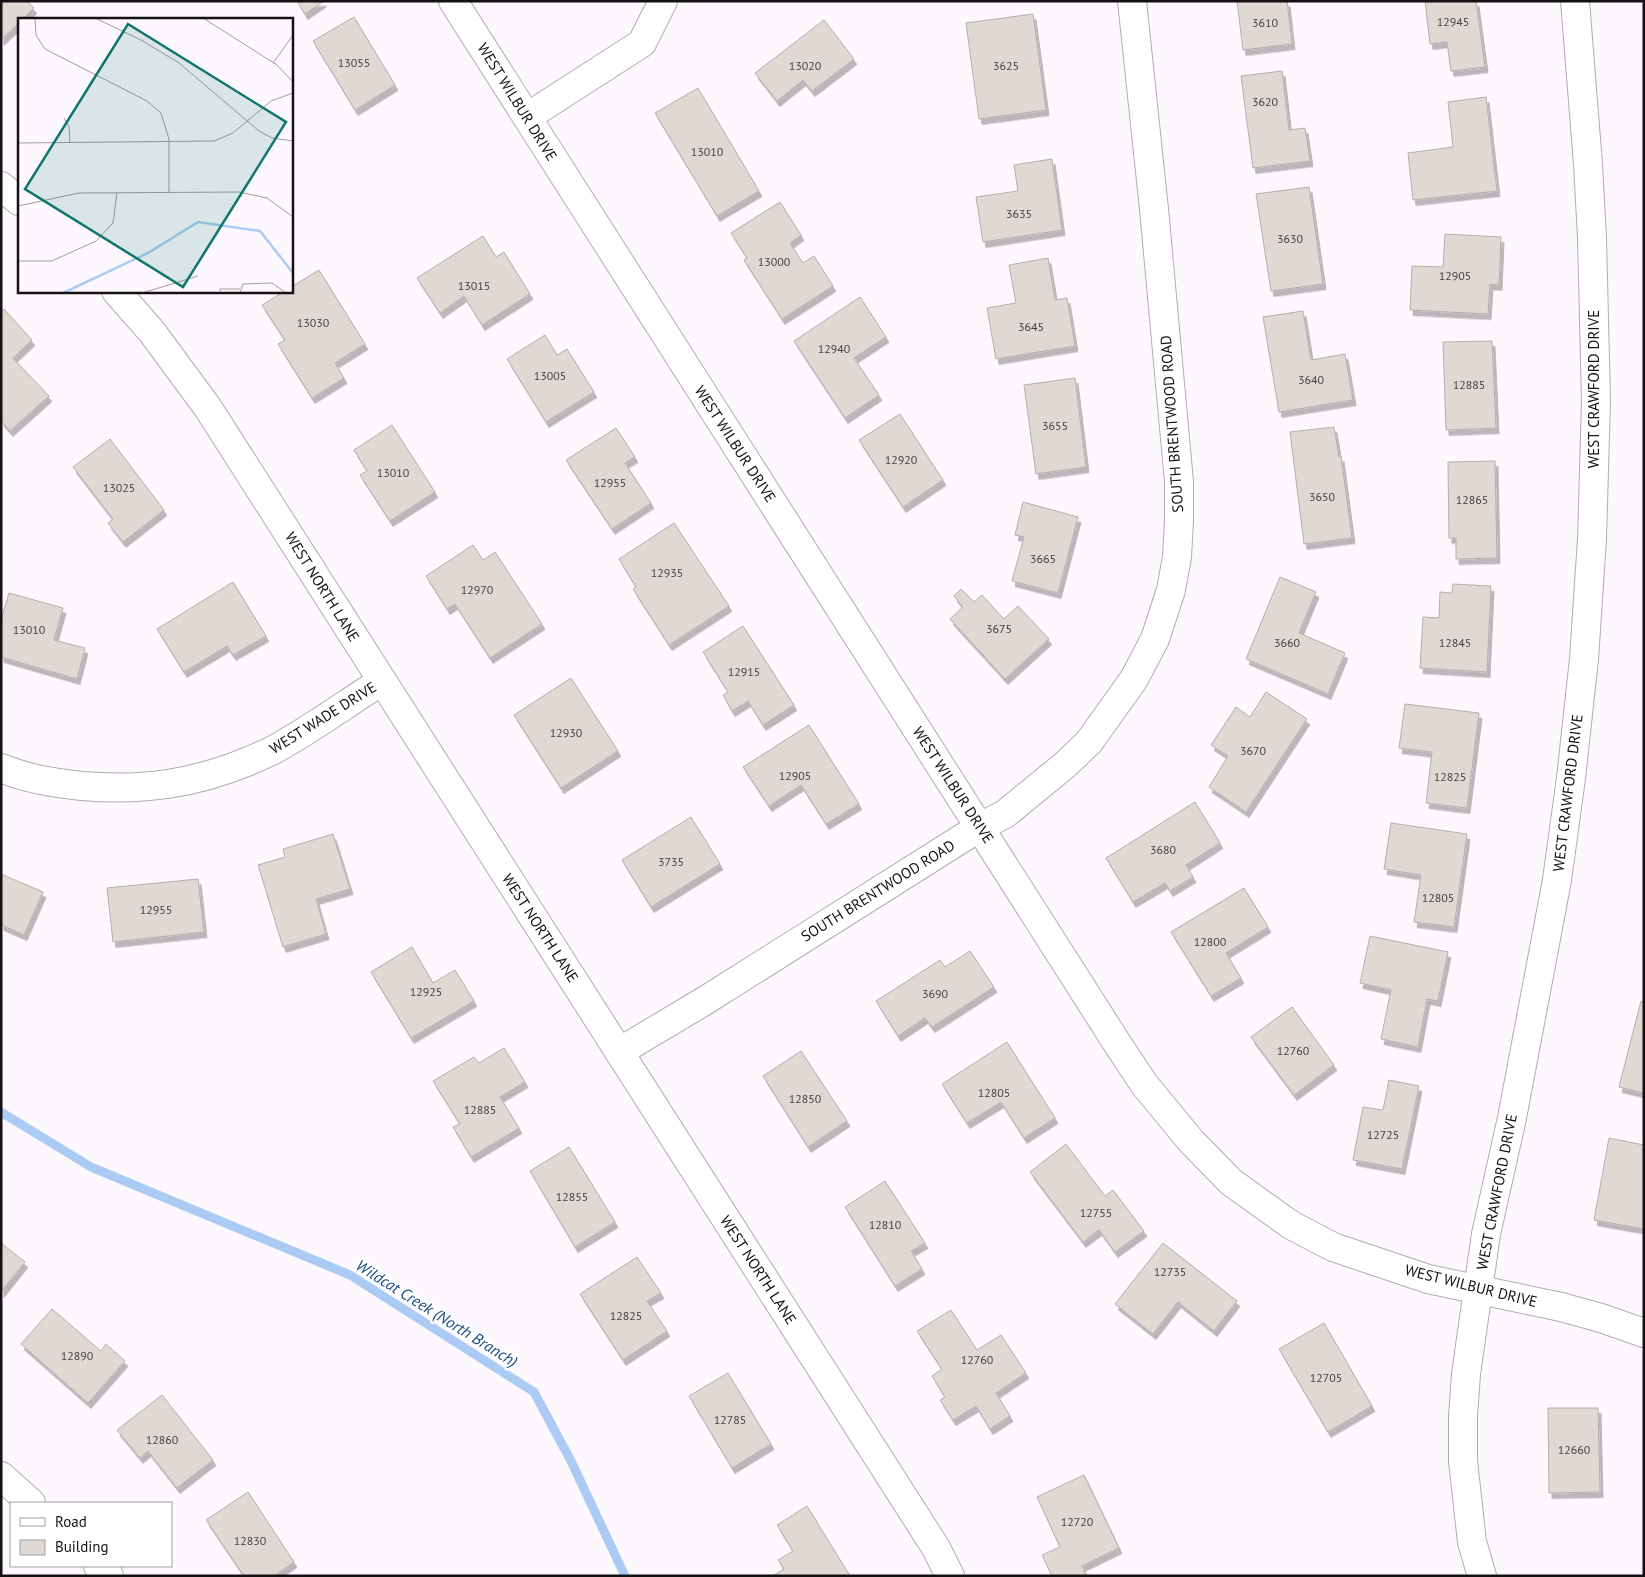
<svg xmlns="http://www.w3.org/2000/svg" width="1645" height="1577" font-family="'PT Sans',sans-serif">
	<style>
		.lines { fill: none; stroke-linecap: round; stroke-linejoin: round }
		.stream { stroke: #abcbf5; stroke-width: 9 }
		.building { fill: #dfd8d3; stroke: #b5aeaa; filter: url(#shadow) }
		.minor-casing { stroke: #b1acb2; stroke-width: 30 }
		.minor { stroke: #fff; stroke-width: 28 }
		.labels { text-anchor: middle; stroke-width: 5; stroke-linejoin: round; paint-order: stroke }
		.number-label { font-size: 12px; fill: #464343 }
		.street-label { font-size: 15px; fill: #131113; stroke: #fff }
		.water-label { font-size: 16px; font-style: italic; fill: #174c88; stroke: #fff }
		.inset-river { fill: none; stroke: #abcbf5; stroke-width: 2.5 }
		.inset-road { fill: none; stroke: #9f9c9f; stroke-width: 1 }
		.view { fill: #0f766e; fill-opacity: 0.15; stroke: #0f766e; stroke-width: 2.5 }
		.inset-edge { fill: none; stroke: #131113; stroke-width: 2.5 }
	</style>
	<defs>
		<filter id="shadow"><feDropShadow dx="3" dy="5.5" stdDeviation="0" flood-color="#0004"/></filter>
	</defs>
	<rect width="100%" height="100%" fill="#fdf8fd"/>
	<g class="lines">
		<polyline class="stream" points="1,1112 91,1167 350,1275 534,1392 571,1461 625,1576"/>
	</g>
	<g class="building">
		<polygon points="1,1 27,1 34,8 23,19 19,19 19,23 1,40"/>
		<polygon points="297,1 324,1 305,14"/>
		<polygon points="1237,1 1287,1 1292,44 1243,50"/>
		<polygon points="1425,1 1476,1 1485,67 1451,71 1447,42 1430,44"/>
		<polygon points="1033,14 1046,110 979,119 966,23"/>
		<polygon points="354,17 395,85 355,110 313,41"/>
		<polygon points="824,20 854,59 812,91 803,80 777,101 755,73"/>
		<polygon points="1282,71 1289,130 1305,128 1310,161 1253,168 1241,76"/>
		<polygon points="698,88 759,191 717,216 655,113"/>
		<polygon points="1486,97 1497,191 1413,200 1408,153 1453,147 1448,102"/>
		<polygon points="1052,159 1062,230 983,242 976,197 1018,191 1014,165"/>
		<polygon points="1309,187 1323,284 1271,291 1256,194"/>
		<polygon points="780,202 801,235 790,243 803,263 814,256 833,286 782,319 744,260 747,258 731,233"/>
		<polygon points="1445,234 1501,237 1499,285 1490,284 1488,314 1410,310 1412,266 1443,267"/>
		<polygon points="483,236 496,257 504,252 530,294 482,325 464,296 440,313 417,278"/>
		<polygon points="1048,258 1055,300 1067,298 1075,346 996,359 987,308 1016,303 1009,265"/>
		<polygon points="319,270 365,344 335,363 344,378 312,398 278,344 285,340 262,305 285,291 291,291 291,287"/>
		<polygon points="860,297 886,337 854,358 879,395 845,418 794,341"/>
		<polygon points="4,309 32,340 13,358 49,396 10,431 1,421 1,312"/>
		<polygon points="1303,311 1311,360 1345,354 1353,400 1279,412 1263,317"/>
		<polygon points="545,335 557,355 567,349 594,392 546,422 507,359"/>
		<polygon points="1492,341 1496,428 1446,430 1443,342"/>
		<polygon points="1075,378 1086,467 1036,474 1024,385"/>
		<polygon points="900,414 943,480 903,507 859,440"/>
		<polygon points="392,425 435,492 390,521 360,475 367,471 354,450"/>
		<polygon points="1334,427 1339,457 1341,456 1352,538 1304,544 1290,432"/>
		<polygon points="616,428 635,457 625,463 651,503 612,529 566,460"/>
		<polygon points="110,439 164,510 123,542 108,523 113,519 73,467"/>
		<polygon points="1495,461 1497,558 1456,559 1456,538 1449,538 1448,462"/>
		<polygon points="1023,502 1078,517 1058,593 1012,581 1024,537 1015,535"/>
		<polygon points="674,523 729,606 669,645 633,589 636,587 619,559"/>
		<polygon points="473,545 483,560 495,552 542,624 490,658 455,604 447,609 426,576"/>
		<polygon points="1280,577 1316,592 1299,633 1345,653 1328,694 1246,659"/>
		<polygon points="233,582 266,636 233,655 227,646 184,672 157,629"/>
		<polygon points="1453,584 1491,586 1487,672 1420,668 1423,617 1439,618 1440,592 1452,593"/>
		<polygon points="961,589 974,602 982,595 1004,619 1018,606 1049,639 1005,679 950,619 963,607 954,596"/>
		<polygon points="9,593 63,608 54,640 85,648 77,679 1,657 1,620"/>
		<polygon points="743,626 794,705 763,725 748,701 732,711 723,695 728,692 703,652"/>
		<polygon points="571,678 618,751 561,788 514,715"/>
		<polygon points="1266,692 1307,719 1246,812 1209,787 1228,756 1211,745 1236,707 1250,717"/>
		<polygon points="1405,704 1479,713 1467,808 1426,803 1432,752 1399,748"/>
		<polygon points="809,725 859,804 826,824 801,785 769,806 743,767"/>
		<polygon points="1195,802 1220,843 1186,865 1193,877 1170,891 1165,883 1133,902 1106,858"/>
		<polygon points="691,817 720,864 651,907 622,860"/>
		<polygon points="1391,823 1467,834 1454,927 1414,922 1421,875 1384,869"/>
		<polygon points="333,834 350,889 316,899 326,934 283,947 258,865 285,857 283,849"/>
		<polygon points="1,874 43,892 24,935 1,925"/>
		<polygon points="198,879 204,932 113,942 107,888"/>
		<polygon points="1244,888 1268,927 1226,953 1241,978 1211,996 1171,932"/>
		<polygon points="1370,936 1448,952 1438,1001 1427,999 1418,1047 1381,1039 1391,990 1360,983"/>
		<polygon points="412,947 433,983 455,970 474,1001 411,1038 371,972"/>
		<polygon points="970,951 994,987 932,1027 925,1018 898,1036 876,1001 940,960 945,967"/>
		<polygon points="1641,1001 1644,1002 1644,1093 1619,1087"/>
		<polygon points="1292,1007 1334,1065 1294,1095 1251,1037"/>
		<polygon points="1007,1042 1055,1118 1024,1138 1001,1102 967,1123 942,1084"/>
		<polygon points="504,1048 525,1082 500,1097 519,1128 471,1157 453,1127 460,1124 433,1081 474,1057 479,1063"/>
		<polygon points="801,1051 847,1121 808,1147 763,1076"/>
		<polygon points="1389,1080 1419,1086 1402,1169 1353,1160 1363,1107 1383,1110"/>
		<polygon points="1609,1138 1644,1145 1644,1229 1594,1220"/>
		<polygon points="1066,1144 1105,1196 1113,1190 1144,1231 1115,1252 1099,1230 1083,1242 1030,1172"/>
		<polygon points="569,1147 615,1222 575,1247 530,1171"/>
		<polygon points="885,1181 925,1243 911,1251 922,1269 895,1286 845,1207"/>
		<polygon points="1,1243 25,1262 1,1292"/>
		<polygon points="1163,1243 1237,1301 1214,1331 1178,1302 1153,1334 1115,1304"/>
		<polygon points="637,1257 661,1293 647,1301 667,1331 623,1360 580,1294"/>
		<polygon points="52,1309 101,1351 106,1344 125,1361 88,1403 21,1344"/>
		<polygon points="951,1310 977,1350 1001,1335 1026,1373 996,1393 1010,1416 990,1429 976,1406 953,1420 940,1400 945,1397 932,1376 942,1369 917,1331"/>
		<polygon points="1324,1323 1372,1406 1328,1432 1279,1349"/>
		<polygon points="728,1373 771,1444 732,1468 689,1396"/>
		<polygon points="162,1395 213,1460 177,1488 148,1451 140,1458 117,1430"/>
		<polygon points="1548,1408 1598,1408 1600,1492 1549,1493"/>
		<polygon points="1084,1475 1119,1548 1082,1566 1086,1575 1084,1576 1052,1576 1042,1555 1060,1547 1037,1497"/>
		<polygon points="248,1492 294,1562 274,1576 244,1576 206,1520"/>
		<polygon points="807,1506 850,1576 772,1576 784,1569 778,1560 793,1551 777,1525"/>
	</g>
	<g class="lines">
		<g class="minor-casing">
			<g id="minor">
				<polyline points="453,1 1115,1040 1144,1084 1191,1141 1231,1182 1291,1225 1333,1247 1428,1279 1561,1307 1601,1318 1644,1333"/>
				<polyline points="527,117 642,43 663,1"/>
				<polyline points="1,186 19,201"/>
				<polyline points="116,291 152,332 208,408 936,1548 950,1576"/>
				<path d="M1,768C28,779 54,783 82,786C143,791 193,784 249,761C258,757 268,753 277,748C313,728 347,703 382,681"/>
				<polyline points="619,1052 706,1000 980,827 1005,814 1065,765 1089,742 1134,679 1155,639 1171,590 1177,557 1179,520 1179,482 1154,209 1132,1"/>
				<polyline points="1,1476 31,1503"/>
				<polyline points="98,1566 109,1576"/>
				<polyline points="1482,1576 1472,1542 1463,1461 1463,1416 1466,1374 1486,1234 1512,1118 1557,880 1571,778 1584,659 1592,539 1596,401 1592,238 1588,164 1575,1"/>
			</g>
		</g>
		<use href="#minor" class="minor"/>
	</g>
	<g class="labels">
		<g class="number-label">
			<text x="1453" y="26">12945</text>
			<text x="1265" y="27">3610</text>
			<text x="354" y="67">13055</text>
			<text x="805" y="70">13020</text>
			<text x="1006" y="70">3625</text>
			<text x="1265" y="106">3620</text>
			<text x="707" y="156">13010</text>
			<text x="1019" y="218">3635</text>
			<text x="1290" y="243">3630</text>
			<text x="774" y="266">13000</text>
			<text x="1455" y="280">12905</text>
			<text x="474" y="290">13015</text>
			<text x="313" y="327">13030</text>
			<text x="1031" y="331">3645</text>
			<text x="834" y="353">12940</text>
			<text x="550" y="380">13005</text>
			<text x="1311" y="384">3640</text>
			<text x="1469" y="389">12885</text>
			<text x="1055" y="430">3655</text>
			<text x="901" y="464">12920</text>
			<text x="393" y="477">13010</text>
			<text x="610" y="487">12955</text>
			<text x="119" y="492">13025</text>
			<text x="1322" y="501">3650</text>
			<text x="1472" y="504">12865</text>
			<text x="1043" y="563">3665</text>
			<text x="667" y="577">12935</text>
			<text x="477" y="594">12970</text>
			<text x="999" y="633">3675</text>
			<text x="29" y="634">13010</text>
			<text x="1287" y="647">3660</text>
			<text x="1455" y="647">12845</text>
			<text x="744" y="676">12915</text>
			<text x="566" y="737">12930</text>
			<text x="1253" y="755">3670</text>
			<text x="795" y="780">12905</text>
			<text x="1450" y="781">12825</text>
			<text x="1163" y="854">3680</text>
			<text x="671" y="866">3735</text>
			<text x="1438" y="902">12805</text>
			<text x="156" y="914">12955</text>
			<text x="1210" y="946">12800</text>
			<text x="426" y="996">12925</text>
			<text x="935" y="998">3690</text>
			<text x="1293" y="1055">12760</text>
			<text x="994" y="1097">12805</text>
			<text x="805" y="1103">12850</text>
			<text x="480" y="1114">12885</text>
			<text x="1383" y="1139">12725</text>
			<text x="572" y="1201">12855</text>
			<text x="1096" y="1217">12755</text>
			<text x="885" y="1229">12810</text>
			<text x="1170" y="1276">12735</text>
			<text x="626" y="1320">12825</text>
			<text x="77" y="1360">12890</text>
			<text x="977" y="1364">12760</text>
			<text x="1326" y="1382">12705</text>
			<text x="730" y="1424">12785</text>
			<text x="162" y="1444">12860</text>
			<text x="1574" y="1454">12660</text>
			<text x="1077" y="1526">12720</text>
			<text x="250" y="1545">12830</text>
		</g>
		<g class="street-label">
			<text transform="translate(517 102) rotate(58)" y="5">WEST WILBUR DRIVE</text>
			<text transform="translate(1594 389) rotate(-90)" y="5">WEST CRAWFORD DRIVE</text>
			<text transform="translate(1172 424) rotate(-94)" y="5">SOUTH BRENTWOOD ROAD</text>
			<text transform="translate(735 444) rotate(57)" y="5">WEST WILBUR DRIVE</text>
			<text transform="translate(322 587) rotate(58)" y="5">WEST NORTH LANE</text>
			<text transform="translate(323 718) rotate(-32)" y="5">WEST WADE DRIVE</text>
			<text transform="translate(953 785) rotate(57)" y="5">WEST WILBUR DRIVE</text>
			<text transform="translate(1568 793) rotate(-83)" y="5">WEST CRAWFORD DRIVE</text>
			<text transform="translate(878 891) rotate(-32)" y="5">SOUTH BRENTWOOD ROAD</text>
			<text transform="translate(540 928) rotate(57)" y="5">WEST NORTH LANE</text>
			<text transform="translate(1497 1192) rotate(-79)" y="5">WEST CRAWFORD DRIVE</text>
			<text transform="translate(758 1270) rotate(57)" y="5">WEST NORTH LANE</text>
			<text transform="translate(1471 1286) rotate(14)" y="5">WEST WILBUR DRIVE</text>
		</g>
		<g class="water-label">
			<text transform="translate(437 1313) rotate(32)" y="6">Wildcat Creek (North Branch)</text>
		</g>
	</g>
	<g transform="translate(18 18)">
		<rect width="275" height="275" fill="#fdf8fd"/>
		<path class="inset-river" d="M45,275L130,235L180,204L242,213L275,255"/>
		<path class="inset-road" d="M17,0L18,17L27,31L129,83L143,95L151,121V174M77,0L123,22L161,45L241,113L254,120L275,123M185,0L259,47L275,64M255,45L275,17M46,100L51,109L52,125M0,125L196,123L215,115L253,83L275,75M0,188L61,175L221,174L249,180L275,199M0,243H34L78,223L95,205L99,175M124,275L180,258M202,275V271H222M222,275L225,266L254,265L268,275"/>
		<path class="view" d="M110,6L268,104L165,269L7,171Z"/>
		<rect width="275" height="275" class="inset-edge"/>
	</g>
	<rect width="1645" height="1577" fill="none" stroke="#131113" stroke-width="5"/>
	<rect x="10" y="1502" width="162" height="65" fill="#ffffff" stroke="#a1a0a1"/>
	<rect x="20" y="1518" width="25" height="8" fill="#ffffff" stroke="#a1a0a1"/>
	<text x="55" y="1527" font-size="15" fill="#131113">Road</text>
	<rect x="20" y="1540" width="25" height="15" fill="#dfd8d3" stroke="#a1a0a1"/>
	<text x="55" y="1552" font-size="15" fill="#131113">Building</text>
</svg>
